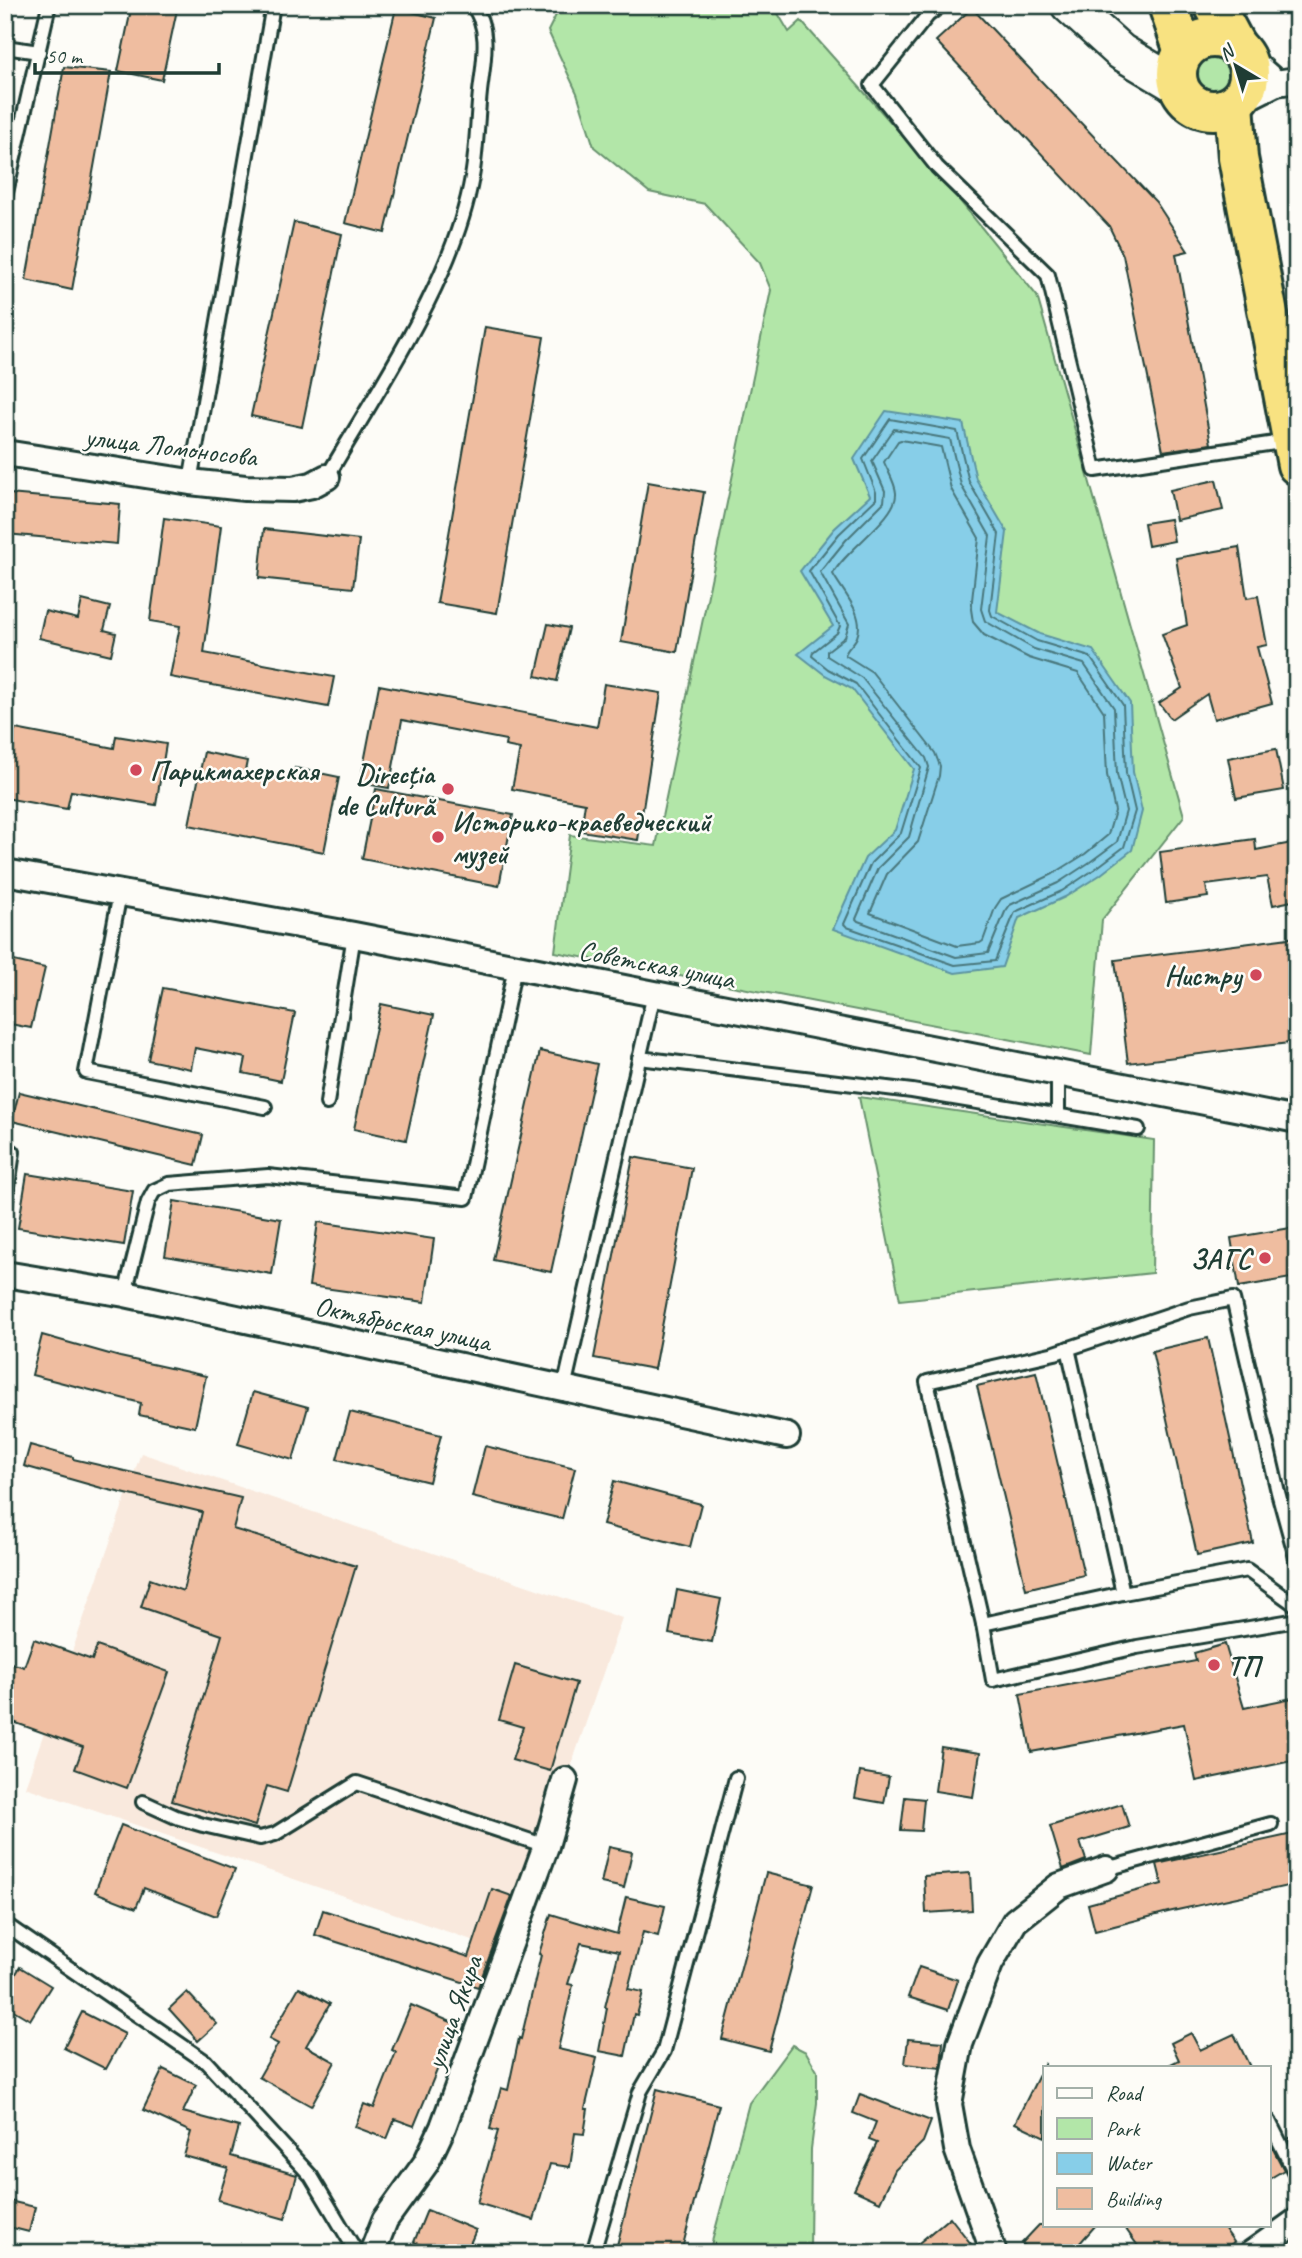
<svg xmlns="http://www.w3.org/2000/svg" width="1302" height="2258" font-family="Caveat,sans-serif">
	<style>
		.built { fill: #f9e9dd }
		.green { fill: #b2e6a8; stroke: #68926e; stroke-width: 2 }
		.water { fill: #87cee8; stroke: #5d94a0; stroke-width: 2 }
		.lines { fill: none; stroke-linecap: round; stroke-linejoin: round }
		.shore { stroke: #49777c; stroke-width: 2 }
		.building { fill: #efbda0; stroke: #1f3d34; stroke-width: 2 }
		.lane-casing { stroke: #1f3d34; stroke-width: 18 }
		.street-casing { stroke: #1f3d34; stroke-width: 30 }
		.secondary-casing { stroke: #1f3d34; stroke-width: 40 }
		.highway-casing { stroke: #1f3d34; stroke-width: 44 }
		.lane { stroke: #fdfcf7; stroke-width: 12 }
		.street { stroke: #fdfcf7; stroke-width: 24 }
		.secondary { stroke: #fdfcf7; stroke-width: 35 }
		.highway { stroke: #f8e281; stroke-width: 38 }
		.poi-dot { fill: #d1495b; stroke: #fdfcf7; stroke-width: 2.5 }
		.labels { text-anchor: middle; stroke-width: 5; stroke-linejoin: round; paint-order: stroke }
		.street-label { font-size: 28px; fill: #1f3d34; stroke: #fdfcf7 }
		.poi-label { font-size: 28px; font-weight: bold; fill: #1f3d34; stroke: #fdfcf7; text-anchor: start }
	</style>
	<rect width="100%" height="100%" fill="#fdfcf7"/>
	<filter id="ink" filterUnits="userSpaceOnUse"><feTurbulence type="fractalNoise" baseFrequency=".0143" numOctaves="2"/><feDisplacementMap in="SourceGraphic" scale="14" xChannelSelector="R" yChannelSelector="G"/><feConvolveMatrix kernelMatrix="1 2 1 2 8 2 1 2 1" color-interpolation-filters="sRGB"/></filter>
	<g filter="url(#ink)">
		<polygon class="built" points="141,1453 622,1618 507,1952 25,1787"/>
		<g class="green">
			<polygon points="561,5 773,5 789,32 801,21 956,196 1037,296 1184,816 1102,920 1091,1055 555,952 570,835 656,846 771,290 760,263 705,204 649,192 594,147 577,93 548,31"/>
			<circle cx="1212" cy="76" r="17"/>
			<polygon points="859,1097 1154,1140 1152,1273 900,1300"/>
			<polygon points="792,2045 806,2052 817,2071 817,2103 811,2149 810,2253 709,2253 749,2103"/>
		</g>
		<polygon class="water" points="886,411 963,423 976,479 1007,532 997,612 1040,634 1093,650 1130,703 1133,772 1142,811 1132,850 1100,875 1065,897 1019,918 1002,967 955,973 833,929 865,858 895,830 914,769 852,689 825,675 798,654 833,626 800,571 834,529 870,496 854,459"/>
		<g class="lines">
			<g class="shore">
				<polygon points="890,419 957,431 969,482 999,534 990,610 992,616 1037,641 1090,657 1123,705 1126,773 1135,811 1124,847 1095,869 1062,891 1015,912 995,961 955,965 847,927 844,924 871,863 901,833 921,768 856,684 828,669 812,656 813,652 837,633 840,626 809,571 839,534 876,499 876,492 863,459"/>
				<polygon points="894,429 950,439 961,485 990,536 981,609 985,621 1034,649 1084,664 1114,708 1117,774 1126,811 1117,842 1090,862 1058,883 1010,905 1005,912 988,953 956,957 858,921 856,919 878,868 909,837 929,767 926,758 862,678 827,656 827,651 845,637 849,624 820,572 846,540 884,502 885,491 872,461"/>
				<path d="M901,440L941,447L951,489L979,538L971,609L973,622L984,635L1029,658L1078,673L1104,712L1107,775L1115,811L1108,835L1085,854L1053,874L1001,899L995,908L983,941L980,943L957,946L870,913L887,874L918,842L939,776L940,766L935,753L872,672L845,655C847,648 854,644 857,637C866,615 842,591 833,574C845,550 898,517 896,493C895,482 888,472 884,462L898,441Z"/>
			</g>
		</g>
		<g class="building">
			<polygon points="132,5 178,5 162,80 118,71"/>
			<polygon points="396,8 436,18 385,233 345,223"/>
			<polygon points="972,8 1156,202 1188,251 1176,254 1211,444 1163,451 1123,255 1109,226 936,41"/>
			<polygon points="64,67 111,72 72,290 26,280"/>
			<polygon points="294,222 342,234 302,427 251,416"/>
			<polygon points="485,327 544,337 497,613 437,603"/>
			<polygon points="1216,480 1223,510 1176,520 1170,490"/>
			<polygon points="648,482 704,492 677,652 621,642"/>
			<polygon points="9,494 120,504 117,544 6,534"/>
			<polygon points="164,518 221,526 204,653 334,677 328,707 170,677 180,626 150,621"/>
			<polygon points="1170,519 1174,541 1148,546 1144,523"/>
			<polygon points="264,529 359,540 353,588 259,578"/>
			<polygon points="1239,547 1247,598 1258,596 1267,645 1257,647 1272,703 1214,719 1207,694 1171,719 1159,703 1182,688 1162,634 1187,625 1176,558"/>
			<polygon points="82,600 110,607 104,630 116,633 111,655 39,638 45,611 78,619"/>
			<polygon points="548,624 569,628 557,681 536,676"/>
			<polygon points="604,684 661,693 638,840 581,831 585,803 512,789 520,749 505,746 506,740 402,720 389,788 360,783 379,685 597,727"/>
			<polygon points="5,727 114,748 116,736 166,744 156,805 71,791 67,809 5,798"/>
			<polygon points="1276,749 1284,790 1236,798 1228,758"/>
			<polygon points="204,752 247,761 245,771 292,781 295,768 339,777 324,852 189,825"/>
			<polygon points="376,789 513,815 499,886 362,859"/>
			<polygon points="1255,839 1256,850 1297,842 1297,900 1273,905 1267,877 1206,885 1208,897 1166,903 1160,852"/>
			<polygon points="1297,937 1297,1042 1128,1063 1115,960"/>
			<polygon points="5,959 45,968 31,1028 5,1023"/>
			<polygon points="163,988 295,1013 281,1081 243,1073 246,1058 195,1048 191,1069 148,1060"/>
			<polygon points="381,1004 434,1015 406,1140 354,1129"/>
			<polygon points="540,1051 597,1064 551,1272 493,1260"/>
			<polygon points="19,1092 203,1135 196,1165 12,1121"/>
			<polygon points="633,1157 692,1168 654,1369 594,1358"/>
			<polygon points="27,1174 133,1191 124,1245 18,1228"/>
			<polygon points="174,1201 281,1219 272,1274 165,1256"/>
			<polygon points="318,1222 434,1239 425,1302 309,1286"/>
			<polygon points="1297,1227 1297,1277 1239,1287 1231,1238"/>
			<polygon points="42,1335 120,1357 206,1376 195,1427 139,1415 141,1403 32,1375"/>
			<polygon points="1208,1338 1253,1543 1197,1555 1152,1351"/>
			<polygon points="1036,1372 1084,1575 1026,1589 977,1386"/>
			<polygon points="253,1392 308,1407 293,1460 238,1444"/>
			<polygon points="350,1412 441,1435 429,1482 337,1459"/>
			<polygon points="30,1445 73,1457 73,1459 241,1498 233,1529 356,1566 287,1792 267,1786 255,1826 172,1801 222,1635 141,1607 150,1579 183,1591 202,1512 105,1489 24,1466"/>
			<polygon points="485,1446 575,1468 562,1519 472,1497"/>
			<polygon points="614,1481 701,1504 690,1547 603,1525"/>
			<polygon points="677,1590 721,1599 712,1642 669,1634"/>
			<polygon points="34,1639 92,1660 97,1646 169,1672 127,1788 75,1769 83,1747 5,1719 5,1661 24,1667"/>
			<polygon points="1225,1644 1244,1708 1297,1697 1297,1760 1196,1781 1184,1724 1031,1752 1020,1694 1196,1661 1194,1653"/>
			<polygon points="515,1665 576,1683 550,1771 512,1760 523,1727 499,1720"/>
			<polygon points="941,1747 980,1753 973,1797 935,1791"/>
			<polygon points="860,1772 889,1777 884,1803 855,1798"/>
			<polygon points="905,1797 924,1799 921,1831 901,1830"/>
			<polygon points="1122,1804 1129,1827 1080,1842 1086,1860 1063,1869 1050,1826"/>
			<polygon points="121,1825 235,1869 216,1916 144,1888 136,1908 95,1892"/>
			<polygon points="1297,1833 1297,1884 1168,1912 1095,1931 1088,1904 1162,1884 1157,1864"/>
			<polygon points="609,1847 632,1852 624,1888 601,1883"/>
			<polygon points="766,1873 813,1885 769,2051 722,2039"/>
			<polygon points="970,1873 972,1910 926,1913 924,1876"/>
			<polygon points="492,1889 512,1896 478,1987 315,1935 323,1910 469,1957"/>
			<polygon points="626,1897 665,1906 658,1936 643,1932 628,1989 643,1992 637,2015 634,2014 625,2056 599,2051 607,2008 605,2007 619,1951 581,1943 568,1984 573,1985 558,2049 597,2058 585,2109 588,2109 584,2134 575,2133 570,2167 550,2164 534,2220 477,2203 498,2131 490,2129 501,2088 508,2090 519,2038 521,2039 541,1955 539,1954 551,1914 617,1934"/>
			<polygon points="20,1967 51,1986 30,2020 5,2005 5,1992"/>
			<polygon points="919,1967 958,1980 948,2010 908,1997"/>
			<polygon points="299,1987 330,2004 306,2046 335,2062 311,2106 259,2077 278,2044 269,2039"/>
			<polygon points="187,1992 217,2024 198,2041 169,2009"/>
			<polygon points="411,2005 456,2024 414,2126 395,2119 387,2139 355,2127 364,2104 374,2108 396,2052 392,2050"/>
			<polygon points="82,2012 125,2034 106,2069 64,2048"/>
			<polygon points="1191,2033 1200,2050 1234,2034 1250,2067 1165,2067 1179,2060 1171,2043"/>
			<polygon points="908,2039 943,2042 941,2068 905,2064"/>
			<polygon points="1045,2063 1045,2137 1015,2123"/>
			<polygon points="163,2069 196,2085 183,2112 239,2127 231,2156 297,2175 285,2219 218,2200 228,2168 184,2156 191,2132 143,2110"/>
			<polygon points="657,2089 719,2105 681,2253 615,2253"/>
			<polygon points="860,2094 931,2121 923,2142 895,2170 880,2202 854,2190 877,2143 869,2140 876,2122 853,2113"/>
			<polygon points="1297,2134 1297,2157 1288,2139"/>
			<polygon points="1272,2147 1284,2170 1269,2179 1269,2150"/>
			<polygon points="5,2200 35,2207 29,2232 5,2226"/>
			<polygon points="427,2210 476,2230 466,2253 440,2253 414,2242"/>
			<polygon points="950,2217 978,2253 907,2253"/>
			<polygon points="1039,2225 1096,2225 1071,2253 1033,2253 1022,2243"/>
			<polygon points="1123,2225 1222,2225 1234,2242 1219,2253 1143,2253"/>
		</g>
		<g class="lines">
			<g class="lane-casing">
				<g id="lane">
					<polyline points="941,5 928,15 872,85 937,167 1048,275 1095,470 1288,441"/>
					<polyline points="5,47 39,52"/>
					<polyline points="5,197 49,5"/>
					<path d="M327,477C379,387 454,280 472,177C477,149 477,120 480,92C483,64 492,29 472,5"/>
					<polyline points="190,482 273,5"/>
					<polyline points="120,893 86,1072 265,1107"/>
					<polyline points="639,1058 912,1091 1138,1129"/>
					<polyline points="327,1103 354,935"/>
					<polyline points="1058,1115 1058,1073"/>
					<polyline points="5,1151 13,1152 5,1207"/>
					<polyline points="125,1294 148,1202 154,1191 169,1184 268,1176 466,1198 515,967"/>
					<polyline points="1068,1348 1123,1593"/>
					<polyline points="564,1388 654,994"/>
					<polyline points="1297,1561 1278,1492 1233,1299 1189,1308 1055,1353 927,1382 983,1624 993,1680 1137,1647 1297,1620"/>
					<polyline points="983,1624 1123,1593 1247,1570 1297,1606"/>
					<polyline points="143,1802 176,1817 203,1825 260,1838 275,1834 357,1783 546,1846"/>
					<polyline points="1106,1869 1271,1824"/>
					<polyline points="5,1924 206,2062 311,2176 357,2253"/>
					<polyline points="1269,2121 1297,2177"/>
					<polyline points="593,2253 640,2092 664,2051 736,1778"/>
				</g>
			</g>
			<g class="street-casing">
				<g id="street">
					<polyline points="1243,54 1276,83"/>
					<polyline points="1234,104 1276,83 1297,80"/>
					<polyline points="5,453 190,482 245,488 293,489 312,485 327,477"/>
					<polyline points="5,872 354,935 1297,1120"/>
					<polyline points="5,1274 125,1294 787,1436"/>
					<polyline points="372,2253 385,2220 426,2163 443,2127 546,1846 565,1780"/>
					<polyline points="994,2253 957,2149 949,2104 960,2044 990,1964 1015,1921 1059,1886 1106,1869"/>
					<polyline points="1252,2253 1297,2221"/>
				</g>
			</g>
			<g class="secondary-casing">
				<polyline id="secondary" points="1069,5 1121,52 1178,86"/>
			</g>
			<g class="highway-casing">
				<g id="highway">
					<polyline points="1168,5 1184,52"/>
					<polyline points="1214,5 1236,46"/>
					<circle cx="1213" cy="74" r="36"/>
					<polyline points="1234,104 1238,158 1297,465"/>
				</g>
			</g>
			<use href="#lane" class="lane"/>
			<use href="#street" class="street"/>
			<use href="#secondary" class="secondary"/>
			<use href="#highway" class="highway"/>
		</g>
	</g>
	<g class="poi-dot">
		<circle cx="136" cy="770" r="7"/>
		<circle cx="448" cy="789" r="7"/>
		<circle cx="438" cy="837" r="7"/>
		<circle cx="1256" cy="975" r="7"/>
		<circle cx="1265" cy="1258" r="7"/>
		<circle cx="1214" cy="1665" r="7"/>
	</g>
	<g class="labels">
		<g class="street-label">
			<text transform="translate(171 446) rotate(7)" y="10">улица Ломоносова</text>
			<text transform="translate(657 964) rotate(11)" y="10">Советская улица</text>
			<text transform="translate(403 1323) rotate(12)" y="10">Октябрьская улица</text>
			<text transform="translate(453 2012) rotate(-70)" y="10">улица Якира</text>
		</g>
		<g class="poi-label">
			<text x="150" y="780">Парикмахерская</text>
			<text x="434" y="783" text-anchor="end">Direcția<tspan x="434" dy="32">de Cultură</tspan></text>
			<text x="452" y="831">Историко-краеведческий<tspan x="452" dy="32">музей</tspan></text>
			<text x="1242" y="985" text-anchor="end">Нистру</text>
			<text x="1251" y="1268" text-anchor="end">ЗАГС</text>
			<text x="1228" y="1675">ТП</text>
		</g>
	</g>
	<rect width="1302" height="2258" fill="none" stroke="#fdfcf7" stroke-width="28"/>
	<rect x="14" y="14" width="1274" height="2230" fill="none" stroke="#1f3d34" stroke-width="2.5" filter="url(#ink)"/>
	<rect x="1043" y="2066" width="228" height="161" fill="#fdfcf7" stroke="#a4b0a9" stroke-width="2"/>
	<rect x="1057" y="2088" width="35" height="10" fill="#fdfcf7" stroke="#a4b0a9" stroke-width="2"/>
	<text x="1106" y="2100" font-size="21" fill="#1f3d34">Road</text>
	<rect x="1057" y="2118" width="35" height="21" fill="#b2e6a8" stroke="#a4b0a9" stroke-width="2"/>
	<text x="1106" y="2136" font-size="21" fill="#1f3d34">Park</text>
	<rect x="1057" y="2153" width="35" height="21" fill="#87cee8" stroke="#a4b0a9" stroke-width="2"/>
	<text x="1106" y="2170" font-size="21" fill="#1f3d34">Water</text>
	<rect x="1057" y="2188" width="35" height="21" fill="#efbda0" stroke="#a4b0a9" stroke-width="2"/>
	<text x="1106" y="2206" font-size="21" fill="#1f3d34">Building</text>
	<g transform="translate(1236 66) rotate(322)" stroke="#fdfcf7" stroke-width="5" paint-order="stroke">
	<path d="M0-5L12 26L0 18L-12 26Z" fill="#1f3d34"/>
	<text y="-10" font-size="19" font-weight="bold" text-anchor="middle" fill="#1f3d34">N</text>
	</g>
	<path d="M35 63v10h184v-10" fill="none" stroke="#1f3d34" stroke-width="3.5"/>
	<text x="46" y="63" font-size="21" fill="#1f3d34" stroke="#fdfcf7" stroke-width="5" paint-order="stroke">50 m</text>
</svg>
